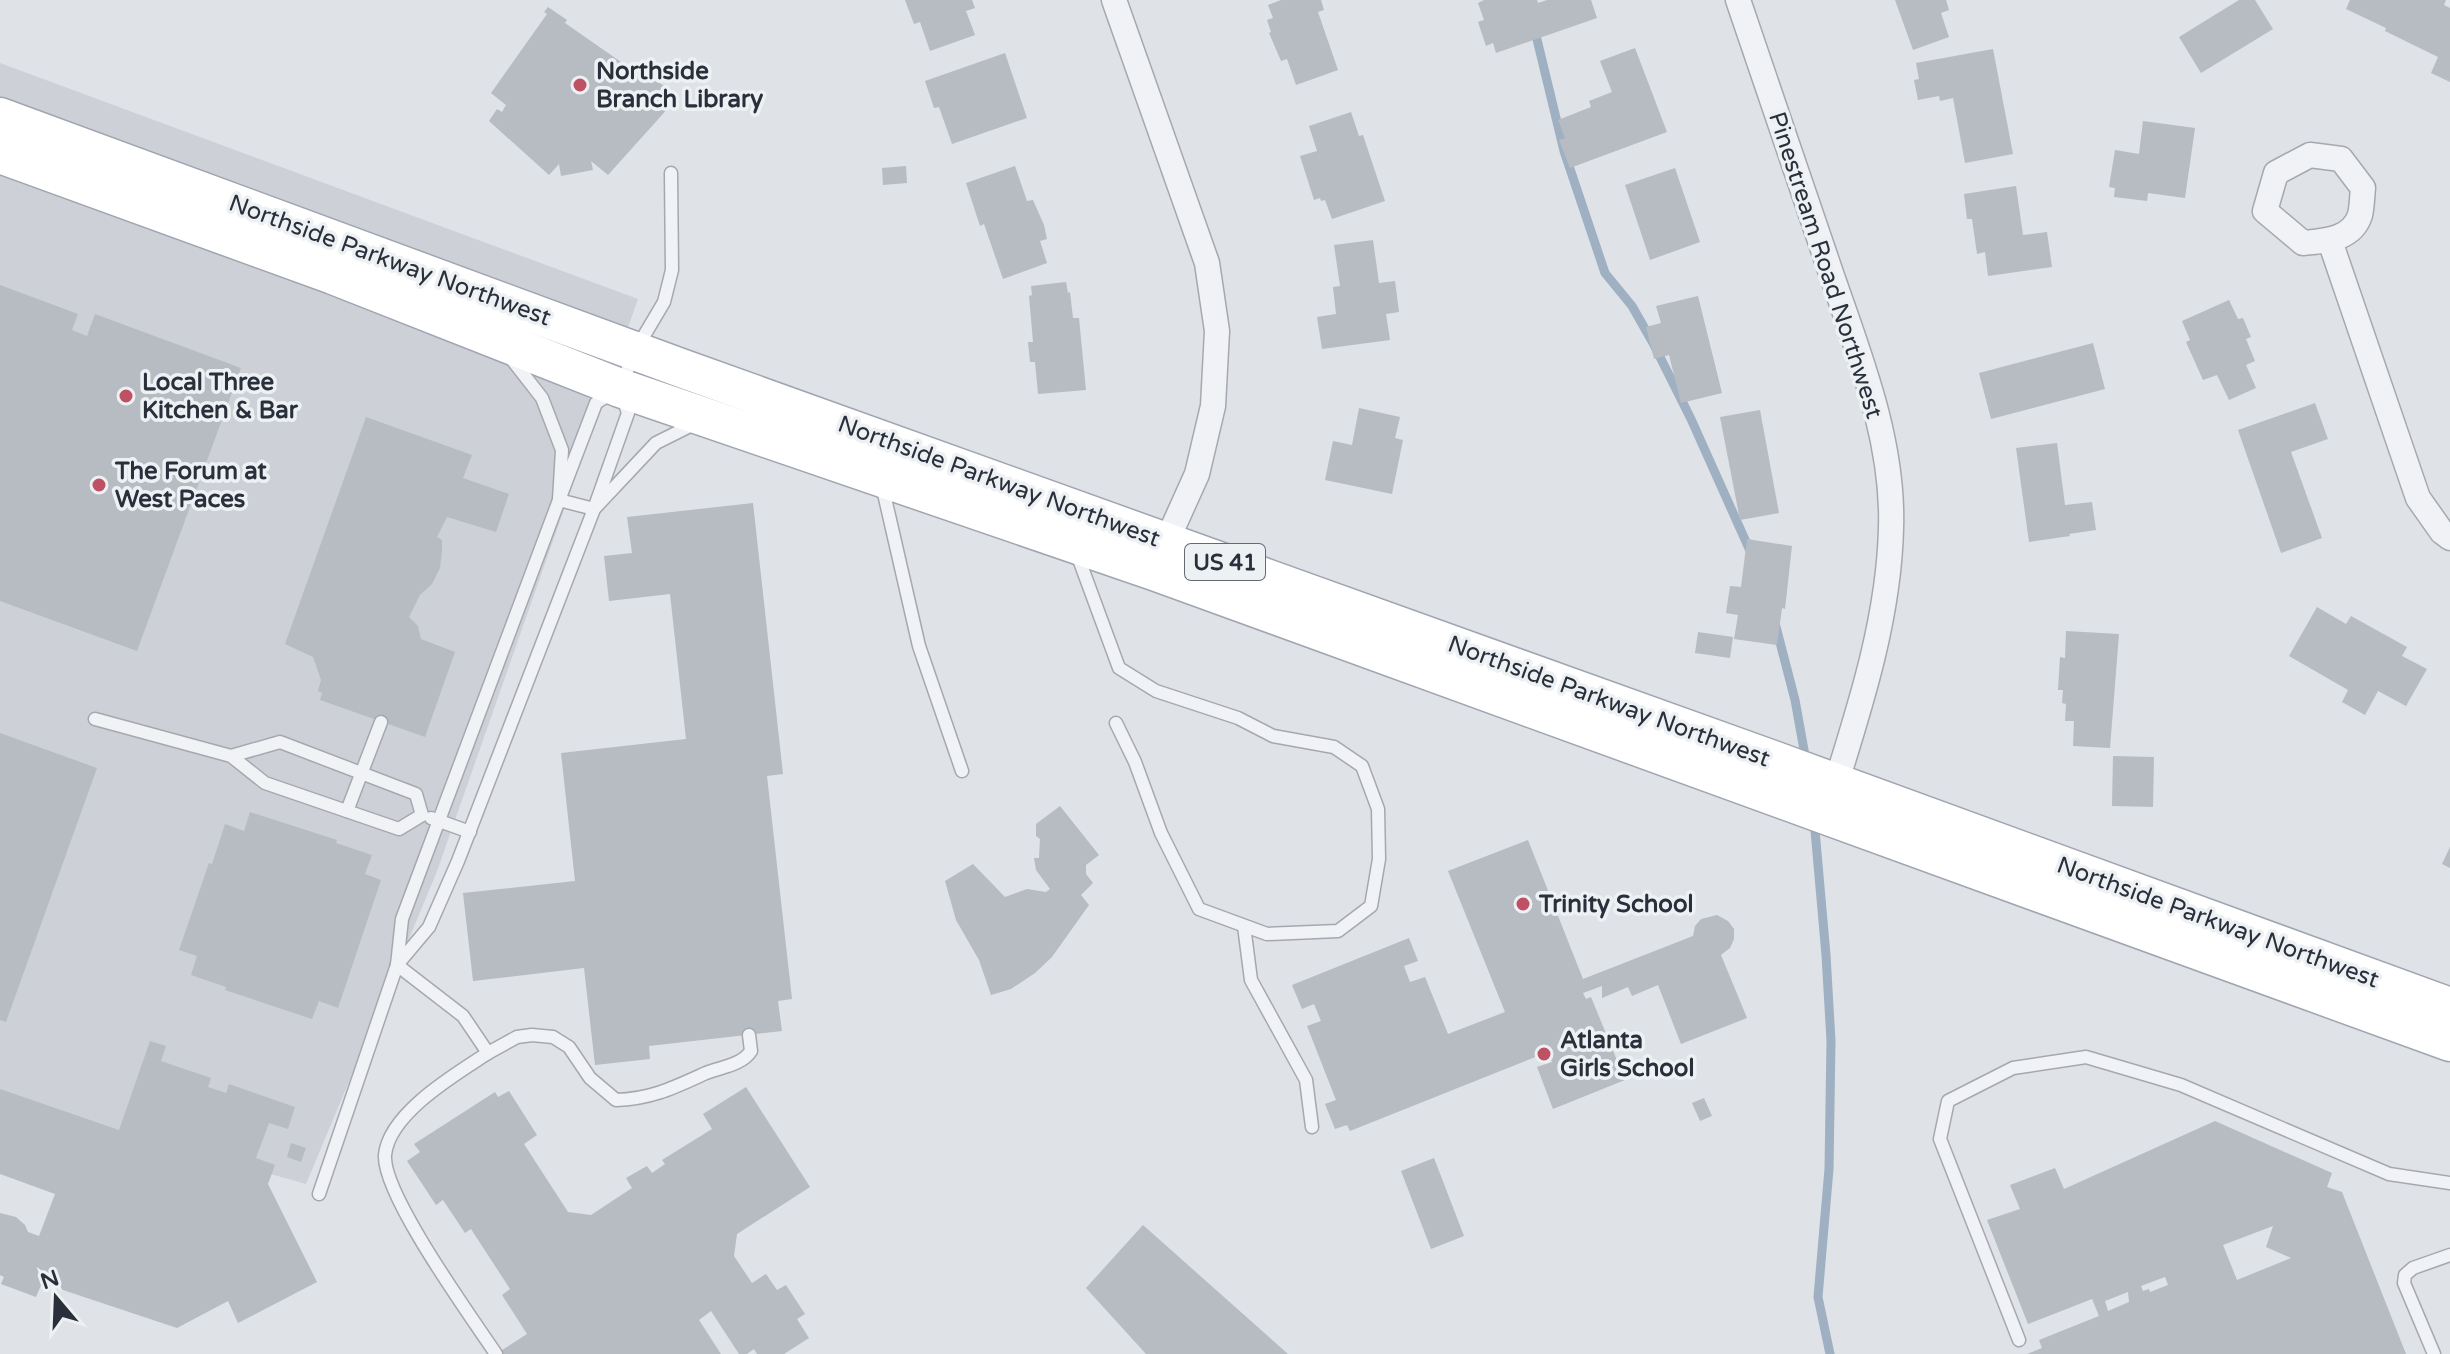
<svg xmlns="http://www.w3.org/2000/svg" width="2450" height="1354" font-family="'Varela Round',sans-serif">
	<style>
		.built { fill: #cdd1d7 }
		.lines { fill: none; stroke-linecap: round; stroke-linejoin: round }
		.stream { stroke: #9eb0c2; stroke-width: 9 }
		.building { fill: #b7bbc2; fill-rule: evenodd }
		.service-casing { stroke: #a5a9af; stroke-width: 15 }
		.minor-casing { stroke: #a5a9af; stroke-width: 27 }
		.primary-casing { stroke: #9fa6b1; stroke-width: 41 }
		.service { stroke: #f1f2f5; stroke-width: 12 }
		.minor { stroke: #f1f2f5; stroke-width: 24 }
		.primary { stroke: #fff; stroke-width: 38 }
		.poi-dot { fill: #be5163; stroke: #eef1f4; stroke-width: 3 }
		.labels { text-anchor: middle; stroke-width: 7; stroke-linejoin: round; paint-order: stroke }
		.shield { fill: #eef1f4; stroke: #656a72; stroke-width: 2 }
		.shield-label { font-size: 22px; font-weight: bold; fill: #2a303b }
		.poi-label { font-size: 24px; font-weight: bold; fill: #2a303b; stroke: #eef1f4; text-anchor: start }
		.street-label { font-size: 24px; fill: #2a303b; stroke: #eef1f4 }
	</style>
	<rect width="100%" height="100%" fill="#dfe2e6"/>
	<polygon class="built" points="0,63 638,299 436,874 306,1184 0,1097"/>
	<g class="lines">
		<g class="stream">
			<polyline points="1534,27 1564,151 1605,273 1632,306 1653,343 1691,419 1751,553"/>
			<polyline points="1775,623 1795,700 1806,761"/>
			<polyline points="1814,819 1826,955 1831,1041 1829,1169 1818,1297 1830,1354"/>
		</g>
	</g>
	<g class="building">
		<polygon points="905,0 972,0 975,8 966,11 975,35 930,51 920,22 914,24"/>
		<polygon points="1281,0 1321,0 1324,10 1318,12 1338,70 1296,85 1287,59 1281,61 1269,33 1271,32 1267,20 1273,18 1268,5"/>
		<polygon points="1484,0 1537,0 1538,3 1547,0 1591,0 1597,18 1496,53 1493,43 1486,46 1478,22 1484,20 1478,3"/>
		<polygon points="1895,0 1946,0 1949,10 1941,13 1949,37 1913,50"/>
		<polygon points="2239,0 2255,0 2273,29 2201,73 2179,37"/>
		<polygon points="2350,0 2446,0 2444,5 2450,8 2450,82 2431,73 2438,57 2385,31 2386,28 2346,9"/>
		<polygon points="548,7 567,20 565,23 631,69 628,73 634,77 639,69 679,96 608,175 591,161 593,170 561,176 559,164 549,175 489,121 497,109 502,112 506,105 491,93 547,14 544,12"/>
		<polygon points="1635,48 1667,132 1570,168 1559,140 1565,138 1558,120 1591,107 1589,101 1612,92 1600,61"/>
		<polygon points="1993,49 2013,154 1965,163 1953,98 1940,101 1939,96 1918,100 1914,80 1919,79 1916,63"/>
		<polygon points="1005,53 1027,118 952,144 939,107 934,108 925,81"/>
		<polygon points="1351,112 1359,136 1363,135 1385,201 1332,219 1325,200 1321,201 1320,198 1314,200 1300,156 1317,151 1309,126"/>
		<polygon points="2143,121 2195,128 2185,198 2148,193 2147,201 2114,197 2115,188 2109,187 2115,150 2139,154"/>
		<polygon points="906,166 907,183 883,185 882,168"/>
		<polygon points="1015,166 1027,201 1033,200 1044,225 1047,239 1040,241 1047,263 1003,279 984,224 980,226 966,183"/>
		<polygon points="1675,168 1700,242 1650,260 1625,185"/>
		<polygon points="2016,186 2023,235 2047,232 2052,267 1988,276 1985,252 1977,254 1972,219 1967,219 1964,194"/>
		<polygon points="1373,240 1379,283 1395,281 1399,312 1386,314 1390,340 1322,349 1317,317 1336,314 1333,287 1340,286 1334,245"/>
		<polygon points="1066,282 1068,293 1070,292 1073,318 1079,318 1086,390 1038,394 1035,362 1030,362 1028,342 1033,342 1029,296 1032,295 1031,286"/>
		<polygon points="0,285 78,314 72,330 87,336 95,314 241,368 137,651 0,601"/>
		<polygon points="1698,296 1722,393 1681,403 1669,355 1654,359 1646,327 1661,323 1656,306"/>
		<polygon points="2229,300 2238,319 2243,318 2251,337 2246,339 2255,361 2246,365 2256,388 2229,400 2217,375 2203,380 2186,342 2190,340 2182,321"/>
		<polygon points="2093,343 2105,389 1991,419 1979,373"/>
		<polygon points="2315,403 2328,439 2291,452 2322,538 2281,553 2238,430"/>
		<polygon points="1359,408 1400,417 1395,438 1403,440 1392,494 1325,480 1333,441 1352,445"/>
		<polygon points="1760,410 1779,513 1740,520 1720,417"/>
		<polygon points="366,417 472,455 463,478 509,494 496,532 447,517 437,537 442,540 442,550 440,568 432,584 420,595 409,617 418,626 421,639 455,652 425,737 320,700 322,693 318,691 321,680 313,657 285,644"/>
		<polygon points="2057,443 2065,505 2092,502 2096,530 2069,534 2070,536 2029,542 2016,448"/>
		<polygon points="753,503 783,774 767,776 792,999 778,1001 782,1031 649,1046 650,1059 595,1065 584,968 473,981 463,893 575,881 561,753 686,739 670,594 609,601 604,556 632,553 627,517"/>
		<polygon points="1747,539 1792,546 1785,609 1782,608 1777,645 1734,639 1738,615 1726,613 1730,586 1741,587"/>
		<polygon points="2317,607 2346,624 2351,616 2407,647 2402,656 2427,669 2406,706 2378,691 2365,715 2342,702 2348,690 2289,656"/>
		<polygon points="2066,631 2119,634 2110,748 2073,746 2074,721 2065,721 2066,704 2062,703 2063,690 2058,690 2060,657 2065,658"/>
		<polygon points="1698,632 1733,637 1730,658 1695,653"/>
		<polygon points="0,733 97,768 6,1022 0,1020"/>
		<polygon points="2113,756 2154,757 2153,807 2112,806"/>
		<polygon points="1060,806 1099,855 1086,865 1086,874 1093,883 1081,895 1089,905 1052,957 1035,973 1011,989 991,995 979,960 956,920 945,881 973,864 1005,897 1027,889 1046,892 1050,889 1036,870 1034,858 1039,858 1040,839 1036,836 1036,824"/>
		<polygon points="250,812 337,840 336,843 372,855 365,874 381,880 338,1008 319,1001 312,1019 225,990 226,987 191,975 197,956 179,950 209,863 212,864 225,824 244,831"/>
		<polygon points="1528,840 1583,979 1693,936 1695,926 1701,919 1717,915 1728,921 1734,929 1734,939 1730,948 1721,955 1747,1018 1681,1044 1658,985 1632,996 1628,987 1602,998 1602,986 1583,993 1586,999 1591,997 1625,1080 1553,1109 1537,1067 1552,1062 1548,1052 1350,1131 1347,1125 1335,1129 1325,1104 1336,1100 1307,1026 1321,1021 1314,1004 1302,1009 1292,985 1409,938 1418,961 1404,966 1410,982 1425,977 1448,1034 1505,1012 1448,871"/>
		<polygon points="2450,847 2450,868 2442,864"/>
		<polygon points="150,1041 166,1046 161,1061 211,1078 208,1087 226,1093 229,1084 295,1107 288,1129 269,1123 256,1158 275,1165 268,1184 317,1282 238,1323 228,1301 177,1328 42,1283 36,1297 1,1284 4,1277 0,1275 0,1213 16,1217 25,1225 28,1232 39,1236 55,1194 0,1174 0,1089 119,1130"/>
		<polygon points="746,1087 810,1187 737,1234 734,1256 752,1283 766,1274 777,1290 786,1285 805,1314 797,1319 809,1338 784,1354 757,1354 754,1349 747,1354 739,1354 711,1311 699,1320 721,1354 496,1354 527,1334 502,1295 510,1289 471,1229 465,1233 443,1200 436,1205 407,1161 420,1152 414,1144 495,1092 498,1097 509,1091 537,1135 524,1144 568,1212 591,1215 632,1188 626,1178 647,1166 652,1173 665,1164 662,1160 712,1129 703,1114"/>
		<polygon points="1704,1098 1712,1116 1700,1121 1692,1103"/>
		<path d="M2215,1121L2332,1173L2327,1187L2342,1192L2406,1354H2027L2042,1348L2039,1340L2099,1316L2092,1299L2028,1324L1987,1220L2020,1209L2010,1185L2055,1168L2064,1189ZM2273,1226L2266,1247L2291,1258L2237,1280L2223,1245ZM2165,1277L2168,1285L2150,1292L2149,1289L2143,1291L2141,1286ZM2128,1292L2129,1302L2108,1311L2105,1301Z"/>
		<polygon points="291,1143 306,1148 301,1162 287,1157"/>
		<polygon points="1434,1158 1464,1236 1431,1249 1401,1171"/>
		<polygon points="1143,1225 1288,1354 1146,1354 1086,1288"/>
	</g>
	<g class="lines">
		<g class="service-casing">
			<g id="service">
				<polyline points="623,398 628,413 594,509 559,500 596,403 620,388 635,351 664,302 672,270 671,173"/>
				<polyline points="882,485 919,646 962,771"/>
				<polyline points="1077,554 1119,668 1156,691 1238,718 1273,736 1334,747 1362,766 1378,809 1379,859 1371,906 1338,931 1267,934 1199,909 1161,833 1135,762 1116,723"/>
				<polyline points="95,719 231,756 265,783 399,829 422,815"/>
				<polyline points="231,756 280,742 416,794 422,815"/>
				<polyline points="347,811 381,722"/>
				<polyline points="431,818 470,832"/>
				<polyline points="1244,926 1251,980 1306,1080 1312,1127"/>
				<polyline points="397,965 429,927 458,861 594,509 656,443 698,422"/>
				<path d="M397,965L463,1016L488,1053L517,1037L532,1035L553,1037L569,1047L590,1078L616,1100C652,1099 675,1087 706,1073C721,1067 742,1065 751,1051L749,1035"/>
				<path d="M488,1053C456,1074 389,1113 385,1155C382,1194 472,1318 496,1354"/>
				<polyline points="319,1194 397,965 402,919 559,500 562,450 542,398 510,357"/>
				<polyline points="2019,1340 1940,1139 1948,1101 2013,1068 2086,1057 2181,1085 2389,1174 2450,1183"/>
				<polyline points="2434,1354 2404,1283 2405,1275 2413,1268 2450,1255"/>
			</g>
		</g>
		<g class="minor-casing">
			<g id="minor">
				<polyline points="1114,0 1207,263 1217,331 1213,406 1197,474 1161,554"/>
				<path d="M1738,0C1769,90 1799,180 1830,270C1858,352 1894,439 1891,528C1889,618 1860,707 1833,793"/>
				<path d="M2310,155L2341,159L2363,188C2362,197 2362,207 2360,215C2352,240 2324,241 2303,243L2265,211L2276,173Z"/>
				<polyline points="2330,241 2418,498 2442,532 2450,538"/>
			</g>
		</g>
		<g class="primary-casing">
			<g id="primary">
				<polyline points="0,117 681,368 1773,760 2450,1007"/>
				<polyline points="0,154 333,275 620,388 1154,571 2450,1042"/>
			</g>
		</g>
		<use href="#service" class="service"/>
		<use href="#minor" class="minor"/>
		<use href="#primary" class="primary"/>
	</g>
	<g class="poi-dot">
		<circle cx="580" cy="85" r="8"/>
		<circle cx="126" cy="396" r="8"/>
		<circle cx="99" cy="485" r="8"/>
		<circle cx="1523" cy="904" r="8"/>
		<circle cx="1544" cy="1054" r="8"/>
	</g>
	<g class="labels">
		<rect class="shield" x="1185" y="544" width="80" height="36" rx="6"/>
		<g class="shield-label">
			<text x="1225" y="570">US 41</text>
		</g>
		<g class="poi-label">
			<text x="596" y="79">Northside<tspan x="596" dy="28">Branch Library</tspan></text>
			<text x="142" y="390">Local Three<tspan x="142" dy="28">Kitchen &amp; Bar</tspan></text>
			<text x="115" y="479">The Forum at<tspan x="115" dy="28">West Paces</tspan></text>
			<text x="1539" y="912">Trinity School</text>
			<text x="1560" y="1048">Atlanta<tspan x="1560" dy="28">Girls School</tspan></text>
		</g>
		<g class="street-label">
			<text transform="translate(390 260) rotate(20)" y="8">Northside Parkway Northwest</text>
			<text transform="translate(1826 265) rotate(72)" y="8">Pinestream Road Northwest</text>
			<text transform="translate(999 481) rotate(20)" y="8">Northside Parkway Northwest</text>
			<text transform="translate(1609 701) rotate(20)" y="8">Northside Parkway Northwest</text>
			<text transform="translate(2218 922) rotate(20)" y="8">Northside Parkway Northwest</text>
		</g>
	</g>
	<g transform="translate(56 1298) rotate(341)" stroke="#eef1f4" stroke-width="6" paint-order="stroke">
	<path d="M0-6L14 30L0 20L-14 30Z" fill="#2a303b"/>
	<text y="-12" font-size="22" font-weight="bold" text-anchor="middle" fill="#2a303b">N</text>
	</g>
</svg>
